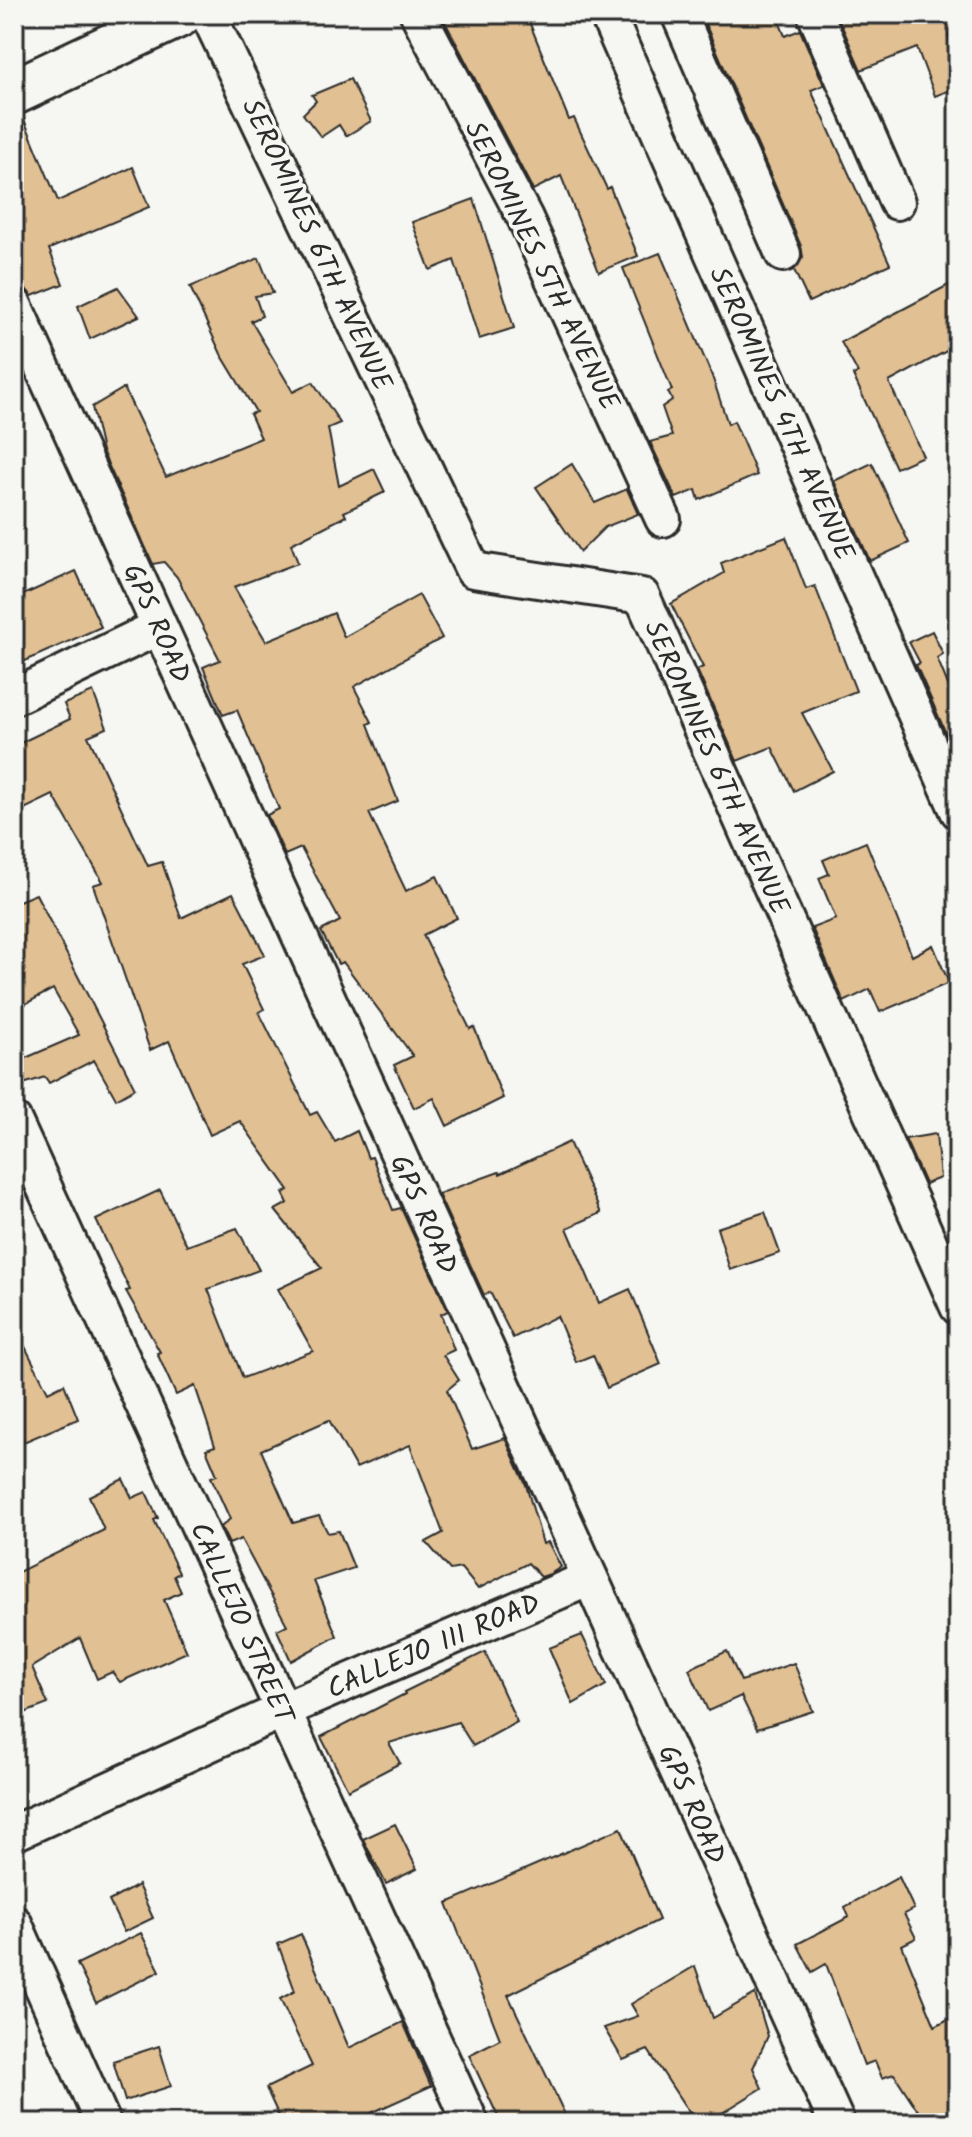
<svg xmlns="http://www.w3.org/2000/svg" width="972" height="2137" font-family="Kalam,sans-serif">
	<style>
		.building { fill: #e1c093; stroke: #2b2b2b; stroke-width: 2 }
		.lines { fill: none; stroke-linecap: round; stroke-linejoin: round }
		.street-casing { stroke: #2b2b2b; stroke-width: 40 }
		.secondary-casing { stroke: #2b2b2b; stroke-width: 50 }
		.street { stroke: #f6f6f2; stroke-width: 34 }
		.secondary { stroke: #f6f6f2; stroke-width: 44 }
		.labels { text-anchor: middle; stroke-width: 7; stroke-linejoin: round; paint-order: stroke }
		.street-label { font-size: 28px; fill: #2b2b2b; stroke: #f6f6f2 }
	</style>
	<rect width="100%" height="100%" fill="#f6f6f2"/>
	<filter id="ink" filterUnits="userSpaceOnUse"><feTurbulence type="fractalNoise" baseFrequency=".0125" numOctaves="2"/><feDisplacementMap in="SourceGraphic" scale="16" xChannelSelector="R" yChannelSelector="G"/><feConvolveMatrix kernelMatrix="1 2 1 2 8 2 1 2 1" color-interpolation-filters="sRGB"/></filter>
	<g filter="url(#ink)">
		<g class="building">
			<polygon points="441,14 526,14 569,120 574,118 607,189 610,187 638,256 599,272 561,176 533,190"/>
			<polygon points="701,14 776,14 785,36 800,30 824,85 811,90 890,264 809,302 794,270 803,257 801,246"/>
			<polygon points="958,14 958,31 948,35 958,63 958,87 935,96 917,48 861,70 837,15"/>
			<polygon points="350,79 371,121 346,136 339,125 321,137 303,114 316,101 312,95"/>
			<polygon points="22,115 58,201 133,167 149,207 49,249 63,284 32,296 25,288 14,285 14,117"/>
			<polygon points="474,199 514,328 479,339 454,260 430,270 412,222"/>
			<polygon points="660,253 712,376 728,424 734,421 757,475 699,500 696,490 676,498 650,442 672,436 662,407 672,400 668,392 672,390 623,268"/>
			<polygon points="259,258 273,293 255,296 262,316 251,321 293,392 313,382 340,423 328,428 339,486 374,469 385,492 344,512 346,516 291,544 298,563 234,587 266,641 334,613 344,637 419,595 442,638 354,687 372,722 368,724 398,801 369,813 406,891 437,876 457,918 423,935 470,1029 474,1027 503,1098 447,1126 434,1098 414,1108 394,1065 413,1056 343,962 338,964 321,931 340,921 301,848 285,855 267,815 279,809 237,710 223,715 203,667 220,660 177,577 164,562 153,564 102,451 92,407 124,388 166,477 261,438 250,414 256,412 221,354 190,287"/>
			<polygon points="958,280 958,345 889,382 923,456 896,468 853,375 858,373 841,342"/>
			<polygon points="118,287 139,316 90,339 78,306"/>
			<polygon points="872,463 909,543 870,561 834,481"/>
			<polygon points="572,464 595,503 627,489 638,514 605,527 580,552 536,487"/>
			<polygon points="786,537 806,589 815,586 856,691 802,713 833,771 794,791 772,747 737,761 697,670 703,667 671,604 724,573 721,563"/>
			<polygon points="76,571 101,627 14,666 14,599"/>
			<polygon points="932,631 943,654 937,658 958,709 958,761 916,665 920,663 909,642"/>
			<polygon points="93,692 107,728 88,736 148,866 162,862 181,918 233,893 265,955 242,964 264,1009 259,1012 310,1115 317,1112 335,1142 357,1131 368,1158 372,1157 393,1210 401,1208 448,1311 441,1314 454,1350 443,1355 459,1380 447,1390 472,1449 505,1438 526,1485 543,1544 548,1542 561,1567 550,1574 541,1577 528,1563 478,1589 461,1568 450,1570 426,1542 443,1533 410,1445 356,1468 329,1420 261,1450 293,1523 319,1516 328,1533 339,1531 354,1568 314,1581 337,1636 291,1661 277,1630 287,1625 241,1539 229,1544 221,1527 230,1519 211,1477 217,1475 206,1449 215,1446 195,1386 176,1395 157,1353 160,1352 126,1291 130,1290 96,1220 160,1190 187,1246 237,1228 259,1270 208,1289 243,1378 313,1351 278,1289 322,1268 275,1210 288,1203 283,1193 289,1190 240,1121 210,1135 169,1041 150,1050 93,885 103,882 53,795 14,814 14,746 70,719 64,704"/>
			<polygon points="866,842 912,956 933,945 949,983 880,1012 870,989 844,1002 812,928 836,919 819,878 829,874 823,860"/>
			<polygon points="36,894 135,1088 116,1099 94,1060 49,1083 45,1077 14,1087 14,1063 79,1035 53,989 14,1010 14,903"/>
			<polygon points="936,1134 940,1178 925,1184 905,1139"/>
			<polygon points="569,1142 601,1213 567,1228 599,1303 630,1289 661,1364 607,1388 593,1355 576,1362 557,1316 513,1338 490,1292 484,1295 438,1194 499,1172 500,1174"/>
			<polygon points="765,1212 780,1253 730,1270 717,1228"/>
			<polygon points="14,1325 48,1392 64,1384 78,1419 14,1446"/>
			<polygon points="123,1479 132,1498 146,1492 158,1518 154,1520 179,1573 174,1576 181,1592 164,1600 187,1652 120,1682 112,1672 97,1679 80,1638 32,1667 48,1704 14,1717 14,1574 104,1530 89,1496"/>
			<polygon points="582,1635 606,1685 573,1704 549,1648"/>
			<polygon points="727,1651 741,1681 794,1663 813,1711 757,1729 741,1696 708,1711 689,1669"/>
			<polygon points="485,1652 517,1722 473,1746 458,1722 389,1743 400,1763 348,1790 321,1737 405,1694 404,1692"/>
			<polygon points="395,1824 417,1869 386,1884 363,1839"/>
			<polygon points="621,1828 659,1920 508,1995 569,2123 501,2123 469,2055 500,2039 447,1903"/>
			<polygon points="899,1877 914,1909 904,1914 916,1938 902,1945 935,2026 958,2014 958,2097 952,2101 958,2123 926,2123 894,2074 882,2078 875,2061 864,2065 826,1964 812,1972 797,1944 849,1917 845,1907"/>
			<polygon points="138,1885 153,1918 124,1932 109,1901"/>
			<polygon points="141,1933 160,1971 96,2003 77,1964"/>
			<polygon points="301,1934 349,2048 403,2022 431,2086 349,2123 282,2123 266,2088 312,2066 280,1999 295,1991 278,1944"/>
			<polygon points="695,1966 713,2018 755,1994 768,2036 753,2068 762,2088 706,2123 696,2123 648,2050 623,2060 604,2028 638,2016 631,2004"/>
			<polygon points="159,2046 171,2086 125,2101 113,2061"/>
		</g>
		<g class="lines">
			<g class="street-casing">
				<g id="street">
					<polyline points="208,14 473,570 642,596 958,1307"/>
					<polyline points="418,14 525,218 663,519"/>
					<polyline points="607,14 958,811"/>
					<polyline points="679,14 783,254"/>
					<polyline points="815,14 897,202"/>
					<polyline points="14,305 837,2123"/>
					<polyline points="14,697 159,627"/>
					<polyline points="14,1121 471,2123"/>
					<polyline points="14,1833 283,1710 590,1578"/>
					<polyline points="14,1923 103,2123"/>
				</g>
			</g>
			<g class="secondary-casing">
				<polyline id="secondary" points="14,92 180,14"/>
			</g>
			<use href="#street" class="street"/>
			<use href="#secondary" class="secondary"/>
		</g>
	</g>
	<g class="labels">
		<g class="street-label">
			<text transform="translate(318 244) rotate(65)" y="10">SEROMINES 6TH AVENUE</text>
			<text transform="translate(543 265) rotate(64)" y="10">SEROMINES 5TH AVENUE</text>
			<text transform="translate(783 413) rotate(66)" y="10">SEROMINES 4TH AVENUE</text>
			<text transform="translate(158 623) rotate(66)" y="10">GPS ROAD</text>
			<text transform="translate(718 767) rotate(66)" y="10">SEROMINES 6TH AVENUE</text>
			<text transform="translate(425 1214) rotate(66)" y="10">GPS ROAD</text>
			<text transform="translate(243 1622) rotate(66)" y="10">CALLEJO STREET</text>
			<text transform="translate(433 1645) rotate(-23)" y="10">CALLEJO III ROAD</text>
			<text transform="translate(693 1804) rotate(66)" y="10">GPS ROAD</text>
		</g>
	</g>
	<rect width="972" height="2137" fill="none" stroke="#f6f6f2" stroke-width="48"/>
	<rect x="24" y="24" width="924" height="2089" fill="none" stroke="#2b2b2b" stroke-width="3" filter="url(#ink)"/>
</svg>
